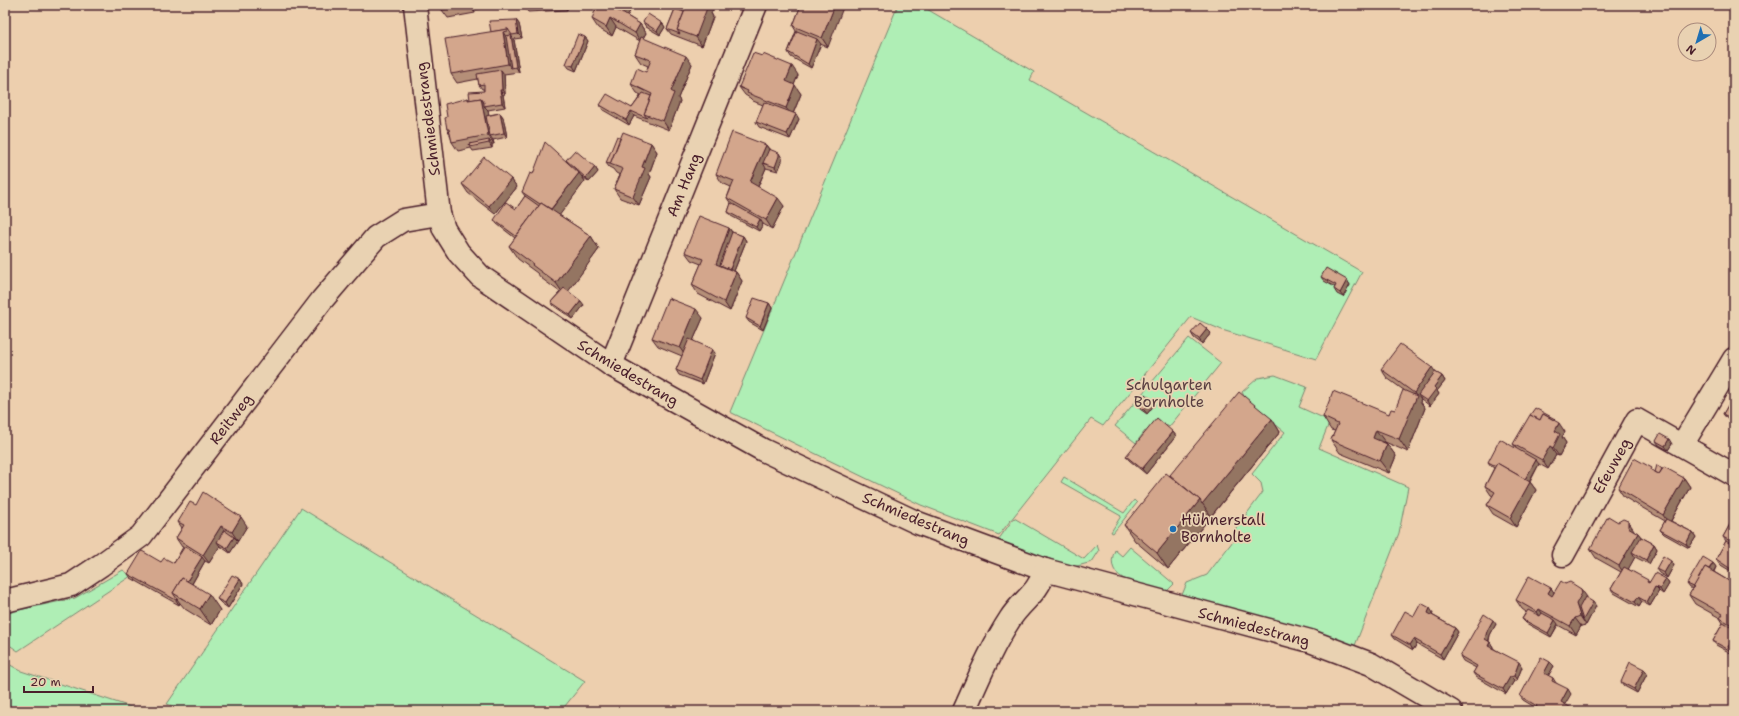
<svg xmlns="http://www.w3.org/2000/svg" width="1739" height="716" font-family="'Shantell Sans',sans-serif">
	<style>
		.green { fill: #afeeb5; stroke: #7c8670 }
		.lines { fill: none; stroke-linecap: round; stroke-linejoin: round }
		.minor-casing { stroke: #4a1f2b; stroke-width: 25 }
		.minor { stroke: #e9d2b2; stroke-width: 22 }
		.wall { fill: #b58f78; stroke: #4a1f2b }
		.shaded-wall { fill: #947462; stroke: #4a1f2b }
		.building { fill: #d3a68c; stroke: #4a1f2b }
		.poi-dot { fill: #1f6fb2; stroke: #e9d2b2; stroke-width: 1.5 }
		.labels { text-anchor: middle; stroke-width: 3.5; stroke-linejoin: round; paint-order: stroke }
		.street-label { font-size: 15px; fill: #4a1f2b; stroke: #e9d2b2 }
		.park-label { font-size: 15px; fill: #593e40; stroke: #e9d2b2 }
		.poi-label { font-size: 15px; fill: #4a1f2b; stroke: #e9d2b2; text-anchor: start }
	</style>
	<rect width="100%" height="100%" fill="#edcfae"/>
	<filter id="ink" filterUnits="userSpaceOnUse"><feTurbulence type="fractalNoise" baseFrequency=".025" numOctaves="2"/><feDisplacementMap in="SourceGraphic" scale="8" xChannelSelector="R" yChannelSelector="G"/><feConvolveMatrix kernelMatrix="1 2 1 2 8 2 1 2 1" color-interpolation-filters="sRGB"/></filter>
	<g filter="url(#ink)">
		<g class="green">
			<polygon points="898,5 920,5 1034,72 1030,80 1362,272 1316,359 1222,330 1191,317 1103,426 1091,419 999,535 921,505 730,412"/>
			<polygon points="1189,338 1221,363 1169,427 1159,420 1148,433 1145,431 1136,443 1115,426"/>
			<polygon points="1275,375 1307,387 1299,407 1330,421 1319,448 1408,487 1399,533 1354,648 1308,631 1182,595 1187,583 1207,575 1236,537 1233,532 1263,492 1261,483 1252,474 1285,432 1247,402 1242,392 1258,378"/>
			<polygon points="1064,477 1124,513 1134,500 1137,503 1113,533 1111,532 1121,516 1061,482"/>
			<polygon points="301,508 585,681 561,711 187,711 167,704"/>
			<polygon points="1014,518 1084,559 1097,545 1099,551 1092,562 1070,568 996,543"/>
			<path d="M1130,547L1174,584L1166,592C1144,585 1101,582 1115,550L1122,556Z"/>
			<polygon points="123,570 131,576 18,651 5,642 5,613 75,598"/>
			<polygon points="5,662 21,671 143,711 5,711"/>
		</g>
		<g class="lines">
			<g class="minor-casing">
				<g id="minor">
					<polyline points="415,5 439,214 444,229 459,253 480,276 611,365 763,450 918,523 1045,570 1310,641 1371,664 1451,711"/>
					<polyline points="611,365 756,5"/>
					<polyline points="1682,445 1734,359"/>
					<polyline points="1563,555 1637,420 1734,475"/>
					<polyline points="5,601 71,585 101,565 141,536 322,300 376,237 403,220 439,214"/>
					<path d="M964,711C978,680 991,648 1010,619C1022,600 1038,594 1045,570"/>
				</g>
			</g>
			<use href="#minor" class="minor"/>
		</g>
		<g class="wall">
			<polygon points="441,5 483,5 484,8 474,10 475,13 448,18 442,10"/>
			<polygon points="525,5 567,5 567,10 528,12 525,7"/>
			<polygon points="673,5 711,13 713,17 702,46 671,34 667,29 675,9"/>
			<polygon points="801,5 828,47 820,44 811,68 791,57 788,52 796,31 793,26"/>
			<polygon points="632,8 627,16 640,24 646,33 643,38 692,64 678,98 680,101 669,130 634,116 629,125 603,110 600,105 632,108 641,95 637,93 631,84 646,72 648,66 641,63 635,54 640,41 616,27 612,36 598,28 592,19"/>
			<polygon points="516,20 519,24 522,38 514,39 519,72 504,74 505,94 503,95 505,107 488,110 489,115 500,113 503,117 507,137 493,140 494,144 492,144 492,148 473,151 471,148 458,151 452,142 450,134 447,129 447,117 468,98 469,100 484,91 484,89 482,89 479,85 478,79 457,83 451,74 491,32"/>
			<polygon points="643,22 662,23 665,27 660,35 646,27"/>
			<polygon points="585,37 588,41 576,71 569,68 566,64"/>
			<polygon points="798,75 794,85 801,94 793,114 799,119 790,139 759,127 756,122 763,105 753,101 750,98 745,95 739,87"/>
			<polygon points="620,138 651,143 657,152 649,174 651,177 639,205 620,198 614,189 620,175 616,173 613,169 609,167 606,163"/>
			<polygon points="766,145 769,149 782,158 782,161 778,171 766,168 758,187 784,206 772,229 763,224 759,231 731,216 728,212 731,204 727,198 731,187 722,183 716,174"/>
			<polygon points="567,161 595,167 598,172 589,182 582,176 585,181 559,215 591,236 599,249 568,291 584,305 573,319 554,306 551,302 560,292 541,278 537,273 518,259 509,246 515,238 497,224 494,220 516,209 525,196 522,192 533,174"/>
			<polygon points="511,179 517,187 495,214 468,193 462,184"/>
			<polygon points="729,228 732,232 743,236 746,241 734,271 736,272 742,281 730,311 698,294 692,285 701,264 691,260 685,252"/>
			<polygon points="1321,277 1347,280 1350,285 1343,297 1337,294 1334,289 1335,287 1324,281"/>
			<polygon points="769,303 772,308 763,330 749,322 746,318"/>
			<polygon points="703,318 693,341 715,353 703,384 679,375 676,370 682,356 658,346 652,338"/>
			<polygon points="1207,329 1211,333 1202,344 1194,338 1191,333"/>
			<polygon points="1381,369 1435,372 1442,376 1445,381 1437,391 1439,394 1430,406 1421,399 1420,401 1425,408 1408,452 1385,442 1387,444 1396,456 1389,473 1340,453 1331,440 1335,431 1331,430 1323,417 1389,414 1395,410 1405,391 1387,378"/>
			<polygon points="1734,395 1734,425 1730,422 1723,414"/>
			<polygon points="1152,400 1155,404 1147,414 1140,409 1137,404"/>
			<polygon points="1272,419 1280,432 1168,569 1135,541 1124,525 1170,475"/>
			<polygon points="1556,422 1565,432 1562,437 1566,443 1559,456 1556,455 1548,469 1539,464 1530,482 1536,490 1516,527 1493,514 1487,505 1493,496 1491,495 1485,486 1494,468 1491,466 1488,462 1516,448 1513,444"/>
			<polygon points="1173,432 1176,436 1146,474 1129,460 1126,456"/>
			<polygon points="1656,441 1672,444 1668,450 1659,445"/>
			<polygon points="1662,469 1684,478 1690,487 1671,521 1692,532 1696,537 1689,548 1664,534 1660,530 1665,521 1624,497 1618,488"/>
			<polygon points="196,505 247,526 230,553 220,546 209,563 205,561 192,584 220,610 211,625 185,609 180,603 179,605 131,578 128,574 161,562 174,563 183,547 182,547 176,538 182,528 178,522"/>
			<polygon points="1734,517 1734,573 1719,564 1716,559 1726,541 1723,537"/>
			<polygon points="1634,530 1634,531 1638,533 1641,537 1654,544 1657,549 1649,564 1635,557 1628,569 1649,582 1666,579 1669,584 1663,594 1659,591 1650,606 1642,602 1639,607 1614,593 1611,589 1621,572 1596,558 1590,549"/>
			<polygon points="1713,563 1716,567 1714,572 1734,584 1734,655 1716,645 1713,641 1723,623 1720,618 1695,604 1689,595 1693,589 1690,588 1687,584"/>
			<polygon points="1674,565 1667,578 1659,573 1656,569"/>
			<polygon points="240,579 243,584 228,608 221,603 217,599"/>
			<polygon points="1565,584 1581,589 1587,599 1596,606 1586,625 1581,626 1576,635 1558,625 1551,637 1526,623 1522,619 1526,612 1522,609 1516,600 1551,588 1554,593"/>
			<polygon points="1433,613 1432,615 1455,628 1458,632 1443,659 1417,644 1413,650 1395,639 1392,635 1414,616"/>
			<polygon points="1496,624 1490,635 1489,641 1490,642 1493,647 1493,648 1522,667 1517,680 1514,681 1506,694 1476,677 1473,673 1476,668 1463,661 1460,656"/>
			<polygon points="1550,662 1554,666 1548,676 1553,678 1556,683 1571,694 1536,708 1523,700 1520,696"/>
			<polygon points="1644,669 1647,674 1637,693 1624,686 1621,682"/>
		</g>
		<g class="shaded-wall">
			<polygon points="469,5 471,5 474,10 475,13"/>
			<polygon points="564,5 567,5 567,10 564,6"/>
			<polygon points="629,5 630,5 632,8 626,18 623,14"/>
			<polygon points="705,5 715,5 711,13 713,17 702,46 696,37"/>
			<polygon points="835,5 844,5 828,47 822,38"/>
			<polygon points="610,18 616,27 612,36 606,27"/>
			<polygon points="516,20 519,24 522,38 518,34"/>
			<polygon points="662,23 665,27 660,35 657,31"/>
			<polygon points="640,24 646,33 641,42 635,33"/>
			<polygon points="503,32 509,41 511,68 508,64"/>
			<polygon points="511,35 514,40 519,72 516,67"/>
			<polygon points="585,37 588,41 576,71 573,66"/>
			<polygon points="817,39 821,44 811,68 808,64"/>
			<polygon points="686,56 692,64 678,98 680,101 669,130 663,121 671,91"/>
			<polygon points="792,66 798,75 792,90 786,81"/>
			<polygon points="501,70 504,74 505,94 502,90"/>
			<polygon points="795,85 801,94 792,116 786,108"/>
			<polygon points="500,90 503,95 505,107 502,103"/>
			<polygon points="481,98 486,106 484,106 488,110 492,135 490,136 493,140 494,144 488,135"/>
			<polygon points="631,111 634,116 629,125 626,120"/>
			<polygon points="500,113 503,117 507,137 504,133"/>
			<polygon points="796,114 799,119 790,139 787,134"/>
			<polygon points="489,140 492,144 492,148 489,143"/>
			<polygon points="651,143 657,152 649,174 651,177 639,205 633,197 642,167"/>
			<polygon points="766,145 772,154 763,163 766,168 756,191 750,182"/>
			<polygon points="779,153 782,158 782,161 778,171 775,167"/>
			<polygon points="595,167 598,172 589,182 586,178"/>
			<polygon points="579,173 585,181 556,220 550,211"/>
			<polygon points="511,179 517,187 495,214 489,206"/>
			<polygon points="778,198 784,206 772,229 766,220"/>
			<polygon points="760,219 763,224 759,231 756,227"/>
			<polygon points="729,228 735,237 723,270 716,264"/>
			<polygon points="591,236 599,249 565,296 556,283"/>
			<polygon points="743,236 746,241 732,276 729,272"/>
			<polygon points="736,272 742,281 730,311 724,302"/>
			<polygon points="1347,280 1350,285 1343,297 1340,293"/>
			<polygon points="581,301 584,305 573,319 570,315"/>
			<polygon points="769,303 772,308 763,330 760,326"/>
			<polygon points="696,309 703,318 686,357 680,348"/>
			<polygon points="1207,329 1211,333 1202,344 1199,339"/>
			<polygon points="712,349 715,353 703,384 700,380"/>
			<polygon points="1432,367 1438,376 1418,395 1421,399 1420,401 1425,408 1408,452 1399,439 1416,396 1414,393"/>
			<polygon points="1442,376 1445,381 1437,391 1439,394 1430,406 1427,401 1434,387"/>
			<polygon points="1152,400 1155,404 1147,414 1144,410"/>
			<polygon points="1272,419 1280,432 1211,516 1202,504"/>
			<polygon points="1559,423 1565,432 1562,437 1566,443 1559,456 1553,448 1555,431"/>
			<polygon points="1376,430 1385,442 1382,450 1373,438"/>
			<polygon points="1173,432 1176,436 1146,474 1142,469"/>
			<polygon points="1669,439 1672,444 1668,450 1665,446"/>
			<polygon points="1387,444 1396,456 1389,473 1380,461"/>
			<polygon points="1550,446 1556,455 1548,469 1542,460"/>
			<polygon points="1536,460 1539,464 1527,486 1524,481"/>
			<polygon points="1684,478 1690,487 1669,524 1663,515"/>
			<polygon points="1530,482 1536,490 1516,527 1510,518"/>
			<polygon points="1200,500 1211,516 1168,569 1157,553"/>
			<polygon points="241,517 247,526 238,541 232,532"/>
			<polygon points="1628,521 1634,530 1634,536 1628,527"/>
			<polygon points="221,526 227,534 217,542 220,546 209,563 203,555"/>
			<polygon points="1692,532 1696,537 1689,548 1686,544"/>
			<polygon points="1638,533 1644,541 1632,552 1635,557 1625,575 1619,566"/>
			<polygon points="234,537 238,541 230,553 227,548"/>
			<polygon points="1654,544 1657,549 1649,564 1646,560"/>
			<polygon points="202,557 205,561 183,599 178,596"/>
			<polygon points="1671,561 1674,565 1667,578 1664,573"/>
			<polygon points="1713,563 1716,567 1701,594 1698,590"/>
			<polygon points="240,579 243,584 228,608 225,603"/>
			<polygon points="1666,579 1669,584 1663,594 1660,589"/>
			<polygon points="1655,587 1659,591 1650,606 1647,602"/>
			<polygon points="1551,588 1557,597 1554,602 1548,593"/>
			<polygon points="1581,589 1587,597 1588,602 1593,602 1596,606 1586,625 1580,616 1576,604"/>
			<polygon points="209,594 220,610 211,625 200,609"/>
			<polygon points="1638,597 1642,602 1639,607 1635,602"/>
			<polygon points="177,599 180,603 179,605 176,600"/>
			<polygon points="1734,602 1734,613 1731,608"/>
			<polygon points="1430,608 1433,613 1431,617 1428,613"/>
			<polygon points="1539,609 1545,617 1543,621 1537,612"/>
			<polygon points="1575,618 1581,626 1576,635 1570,626"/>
			<polygon points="1493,620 1496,624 1490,635 1488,643 1485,639 1487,631"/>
			<polygon points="1555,620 1558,624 1551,637 1548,633"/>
			<polygon points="1455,628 1458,632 1443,659 1440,654"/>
			<polygon points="1414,639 1417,644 1413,650 1410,645"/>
			<polygon points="1490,642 1493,647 1492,650 1488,646"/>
			<polygon points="1519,662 1522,667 1517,680 1514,676"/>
			<polygon points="1550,662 1554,666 1547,678 1544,673"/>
			<polygon points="1644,669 1647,674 1637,693 1634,689"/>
			<polygon points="1510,677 1514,681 1506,694 1503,689"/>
			<polygon points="1568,689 1571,694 1564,706 1561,702"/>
		</g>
		<g class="building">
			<polygon points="441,5 464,5 442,10"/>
			<polygon points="525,5 564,5 564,6 525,7"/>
			<polygon points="597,5 609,5 640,24 635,33 610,18 606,27 592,19"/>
			<polygon points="609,5 629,5 623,14"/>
			<polygon points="674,5 705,5 704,7 707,8 696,37 677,30 685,10"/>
			<polygon points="801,5 835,5 822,38 793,26"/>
			<polygon points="675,9 684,12 677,30 680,34 667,29"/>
			<polygon points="648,14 662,23 657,31 643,22"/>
			<polygon points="516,20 518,34 512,35 508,29 491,32 489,21"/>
			<polygon points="508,29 508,31 503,32 508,64 451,74 445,39"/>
			<polygon points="797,31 817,39 808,64 788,52"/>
			<polygon points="578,34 585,37 573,66 566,64"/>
			<polygon points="511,35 516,67 511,68 506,36"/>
			<polygon points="641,37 686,56 671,91 674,93 663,121 644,114 652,94 631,84 637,68 646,72 651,60 635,54"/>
			<polygon points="753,53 762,56 763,54 792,66 786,81 795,85 786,108 747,93 748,91 739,87"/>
			<polygon points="501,70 502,90 500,90 502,103 484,106 484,102 481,98 470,100 469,92 484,91 484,84 479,85 477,74"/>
			<polygon points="643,93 651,96 644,114 647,118 631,111 626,120 600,105 607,94 632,108"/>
			<polygon points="468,98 468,100 481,98 488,135 452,142 449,129 447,129 445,118 447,117 445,104"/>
			<polygon points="764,102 796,114 787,134 756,122"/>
			<polygon points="500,113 504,133 490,136 486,116"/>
			<polygon points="623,132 651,143 642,167 645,168 633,197 614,189 623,169 610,164"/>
			<polygon points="732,132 766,145 750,182 778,198 766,220 727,198 734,181 716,174"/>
			<polygon points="617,136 620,138 610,164 606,163"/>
			<polygon points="489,140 489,143 470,147 469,144"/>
			<polygon points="545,142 579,173 551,209 541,203 540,204 522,192 530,173 533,174"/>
			<polygon points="769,149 779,153 779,156 775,167 763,163"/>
			<polygon points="575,150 595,167 586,178 566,160"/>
			<polygon points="484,157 511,179 489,206 462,184"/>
			<polygon points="525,196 539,206 516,236 494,220 506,202 516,209"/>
			<polygon points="541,203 591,236 556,283 532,265 533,264 509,246"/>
			<polygon points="731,203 760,219 756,227 728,212"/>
			<polygon points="699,216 729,228 716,264 736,272 724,302 692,285 703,259 685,252"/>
			<polygon points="732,232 743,236 730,269 720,265"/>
			<polygon points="1326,268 1347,280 1340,293 1334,289 1336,285 1321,277"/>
			<polygon points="564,288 581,301 570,315 551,302"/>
			<polygon points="668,298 696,309 680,348 652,338"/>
			<polygon points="754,298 769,303 760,326 746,318"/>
			<polygon points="1200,323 1207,329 1199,339 1191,333"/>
			<polygon points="689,339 712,349 700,380 676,370"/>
			<polygon points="1400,344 1432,367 1414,393 1381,369"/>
			<polygon points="1435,372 1442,376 1434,387 1436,389 1427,401 1418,395"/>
			<polygon points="1403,390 1417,396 1399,439 1376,430 1373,438 1387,444 1380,461 1331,440 1338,424 1323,417 1333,391 1389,414 1391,409 1395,410"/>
			<polygon points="1239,392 1272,419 1202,504 1200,500 1170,475"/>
			<polygon points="1145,394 1152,400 1144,410 1137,404"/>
			<polygon points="1734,395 1734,420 1723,414"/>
			<polygon points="1535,408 1555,419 1554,420 1543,414 1540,420 1530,415"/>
			<polygon points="1543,414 1559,423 1555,431 1560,434 1553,448 1550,446 1542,460 1513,444 1530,415 1540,420"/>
			<polygon points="1157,418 1173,432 1142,469 1126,456"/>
			<polygon points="1660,434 1669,439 1665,446 1656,441"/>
			<polygon points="1500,439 1536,460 1525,479 1497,463 1496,466 1488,462"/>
			<polygon points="1634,458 1652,468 1651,470 1659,474 1664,467 1684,478 1663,515 1618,488"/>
			<polygon points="1497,463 1530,482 1510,518 1487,505 1495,492 1485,486"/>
			<polygon points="1657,465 1662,469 1659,474 1655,472"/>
			<polygon points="1166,473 1200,500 1157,553 1124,525"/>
			<polygon points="203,492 241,517 232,532 221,526 203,555 176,538 184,525 178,522 190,502 196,505"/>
			<polygon points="1608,516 1618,522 1623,519 1628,521 1628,527 1638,533 1619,566 1590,549"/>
			<polygon points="1734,517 1734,543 1723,537"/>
			<polygon points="1666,519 1692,532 1686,544 1660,530"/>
			<polygon points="224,530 234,537 227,548 217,542"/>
			<polygon points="1641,537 1654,544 1646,560 1632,552"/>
			<polygon points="1726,541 1734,546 1734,571 1716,559"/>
			<polygon points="185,546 202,557 187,581 182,578 173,593 177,599 176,600 128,574 142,551 161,562 164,558 174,563"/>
			<polygon points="1663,556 1671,561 1664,573 1656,569"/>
			<polygon points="1703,557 1713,563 1709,569 1705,567 1694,587 1687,584"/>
			<polygon points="1624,567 1648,580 1647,582 1649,583 1655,573 1666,579 1660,589 1655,587 1647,602 1638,597 1635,602 1611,589"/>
			<polygon points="1705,567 1734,584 1734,602 1731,608 1734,610 1734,626 1720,618 1723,614 1689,595"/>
			<polygon points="232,575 240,579 225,603 217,599"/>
			<polygon points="1529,576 1551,588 1548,593 1552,596 1561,581 1565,584 1570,582 1581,589 1582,593 1576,604 1580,616 1575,618 1570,626 1539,609 1537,612 1516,600"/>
			<polygon points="182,578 209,594 200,609 173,593"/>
			<polygon points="1585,597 1593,602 1583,620 1579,608"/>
			<polygon points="1421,603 1430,608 1428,613 1455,628 1440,654 1414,639 1410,645 1392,635 1405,611 1414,616"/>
			<polygon points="1528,610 1540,616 1542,613 1555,620 1548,633 1522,619"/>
			<polygon points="1484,614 1493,620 1487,631 1485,639 1490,642 1488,646 1519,662 1514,676 1510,677 1503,689 1473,673 1477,666 1460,656"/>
			<polygon points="1723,623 1734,629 1734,637 1728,647 1731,651 1713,641"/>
			<polygon points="1734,637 1734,650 1728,647"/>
			<polygon points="1541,657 1550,662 1544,673 1553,678 1552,681 1568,689 1561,702 1575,710 1574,711 1535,711 1537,706 1520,696"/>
			<polygon points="1630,662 1644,669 1634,689 1621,682"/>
		</g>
	</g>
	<circle class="poi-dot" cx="1173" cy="529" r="4"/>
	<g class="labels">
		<g class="street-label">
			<text transform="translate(428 119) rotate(-97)" y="5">Schmiedestrang</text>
			<text transform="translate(684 185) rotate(-68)" y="5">Am Hang</text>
			<text transform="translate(628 373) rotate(31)" y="5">Schmiedestrang</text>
			<text transform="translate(231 419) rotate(-52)" y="5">Reitweg</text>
			<text transform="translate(1612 466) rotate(-61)" y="5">Efeuweg</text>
			<text transform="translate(916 519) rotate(23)" y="5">Schmiedestrang</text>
			<text transform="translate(1254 627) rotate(15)" y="5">Schmiedestrang</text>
		</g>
		<g class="park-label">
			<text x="1169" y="390">Schulgarten<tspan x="1169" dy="17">Bornholte</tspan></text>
		</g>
		<g class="poi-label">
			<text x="1181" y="525">Hühnerstall<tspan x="1181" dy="17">Bornholte</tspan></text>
		</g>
	</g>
	<rect width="1739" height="716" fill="none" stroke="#e9d2b2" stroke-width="20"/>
	<rect x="10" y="10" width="1719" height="696" fill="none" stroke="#4a1f2b" stroke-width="1.5" filter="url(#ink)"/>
	<g transform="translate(1697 42) rotate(218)"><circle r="19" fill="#e9d2b2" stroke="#a98a7c"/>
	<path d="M0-3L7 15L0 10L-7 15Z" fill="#1f6fb2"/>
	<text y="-6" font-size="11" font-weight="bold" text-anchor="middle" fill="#4a1f2b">N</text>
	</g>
	<path d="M24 686v6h69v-6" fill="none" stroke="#4a1f2b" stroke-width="2"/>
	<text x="30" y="686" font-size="12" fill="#4a1f2b" stroke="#e9d2b2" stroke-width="3" paint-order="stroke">20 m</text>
</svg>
